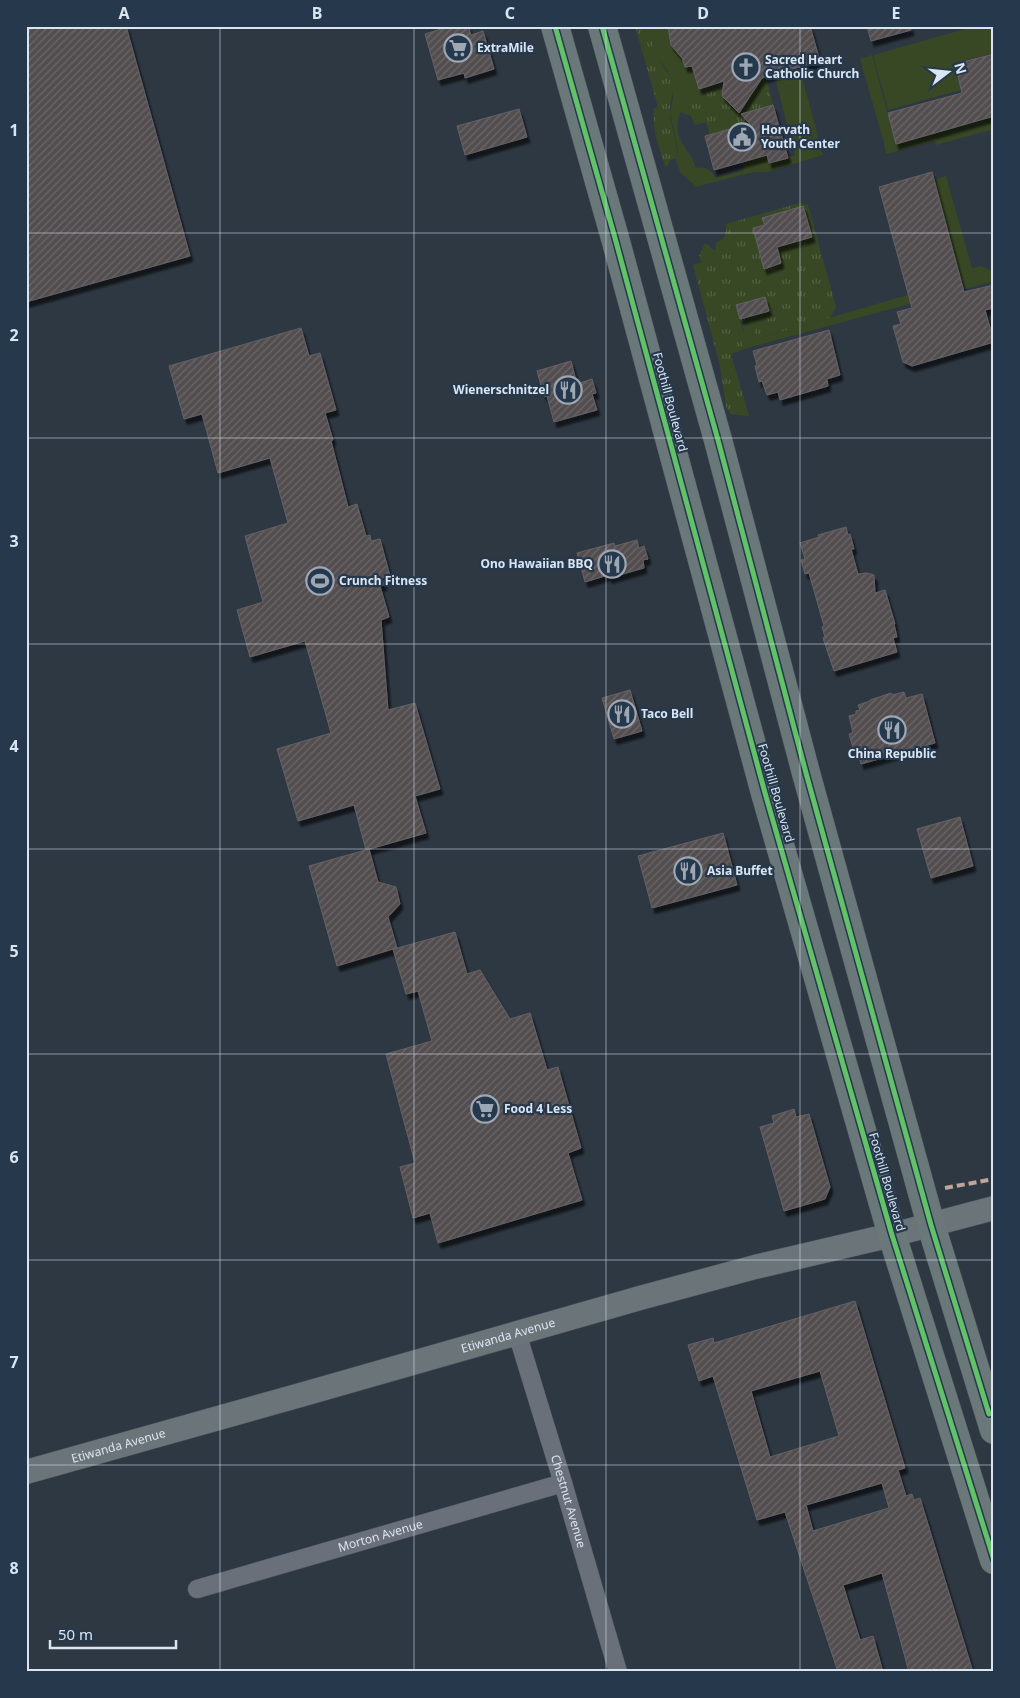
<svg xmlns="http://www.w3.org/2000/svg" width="1020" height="1698" font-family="'Noto Sans',sans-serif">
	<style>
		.grass { fill: url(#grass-tufts) }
		.green { fill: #384825 }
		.building { fill: url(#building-hatch); stroke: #636265; fill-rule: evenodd; filter: url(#shadow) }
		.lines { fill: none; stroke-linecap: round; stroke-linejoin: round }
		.street-casing { stroke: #4e5760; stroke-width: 19 }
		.secondary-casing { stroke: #4e5760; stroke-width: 25 }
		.primary-casing { stroke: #4e5760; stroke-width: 29 }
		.street { stroke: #697079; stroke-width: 18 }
		.secondary { stroke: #6a7479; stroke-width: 24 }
		.primary { stroke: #6a787a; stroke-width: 28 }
		.quiet { stroke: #c0a59a; stroke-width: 4; stroke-dasharray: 8 4; stroke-linecap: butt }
		.cycleway-casing { stroke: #26384b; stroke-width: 8 }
		.cycleway { stroke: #61c268; stroke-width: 5 }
		.grid { fill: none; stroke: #dae5f2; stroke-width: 1; stroke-opacity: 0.55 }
		.labels { text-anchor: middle; stroke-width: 4.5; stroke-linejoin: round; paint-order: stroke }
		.poi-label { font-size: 12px; font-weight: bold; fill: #dae5f2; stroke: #26384b; text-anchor: start }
		.street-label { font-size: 12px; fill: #dae5f2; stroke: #26384b }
		.neatline { fill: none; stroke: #dae5f2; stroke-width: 2 }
		.grid-label { font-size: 16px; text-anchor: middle; font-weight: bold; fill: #dae5f2 }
	</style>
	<defs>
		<pattern id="grass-tufts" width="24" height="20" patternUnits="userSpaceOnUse" patternTransform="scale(1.25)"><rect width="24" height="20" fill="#384825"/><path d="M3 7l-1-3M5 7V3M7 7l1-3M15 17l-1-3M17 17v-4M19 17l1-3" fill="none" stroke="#546245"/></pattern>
		<pattern id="building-hatch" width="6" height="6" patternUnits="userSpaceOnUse" patternTransform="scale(1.25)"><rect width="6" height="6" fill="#534e4f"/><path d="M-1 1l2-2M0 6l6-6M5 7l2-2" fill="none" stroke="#6b6769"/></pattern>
		<filter id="shadow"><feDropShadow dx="3" dy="5.5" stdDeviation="1" flood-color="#0009"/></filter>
	</defs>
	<rect width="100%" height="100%" fill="#2e3843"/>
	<g class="grass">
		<path d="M635,26H649C651,39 655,51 661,63C664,69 669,73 671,79C676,92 670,98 670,110C669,126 680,142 676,159L670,160L668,165L665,166L655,134L653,109L658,107Z"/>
		<polygon points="766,76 773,105 754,110 757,122 710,135 706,122 695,125 691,116 680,112 689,94 689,86 698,83 700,89 720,82 724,86 722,96 733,106 745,104 762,77"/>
		<path d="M800,203L808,205L836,307L830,318L757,339L744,331L736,306L731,308L744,349L731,354L749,416L731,414L726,407L720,366L693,265L702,262L699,255L705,243L715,251L716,243C725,239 727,234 726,224Z"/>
	</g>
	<g class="green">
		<path d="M649,26H669C667,46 680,51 685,67L692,66L698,83L689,86C692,98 680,108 678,120C674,141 691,150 696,168C705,166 712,171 716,178L744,170L742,162L767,155L770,163L795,155L776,81L801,73L823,155L767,172H754L695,187L693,184L680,172L676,159L678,150L670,113L673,97L672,81L668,72L654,52Z"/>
		<polygon points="976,26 994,26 994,53 953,63 961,90 888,110 873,55"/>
		<polygon points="872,55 896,144 994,116 994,129 936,145 935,141 886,154 884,143 860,59"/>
		<polygon points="946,176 972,268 981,266 989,270 994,269 994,281 744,349 731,308 736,305 743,331 753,328 757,339 904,296 961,282 934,180"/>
	</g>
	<g class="building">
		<polygon points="26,26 126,26 190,256 26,302"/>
		<polygon points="451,26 468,26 471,35 483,31 494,69 465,78 464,73 438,80 425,34"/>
		<polygon points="668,26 810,26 820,61 762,78 739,113 722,96 724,81 699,89 692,66 685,67 682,58 671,45"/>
		<polygon points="867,26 910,26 911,30 871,41"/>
		<polygon points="994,54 994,116 896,144 888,113 962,93 955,64"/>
		<polygon points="773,105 788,158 769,163 767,155 714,170 705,136 750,124 741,114"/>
		<polygon points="519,109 527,137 465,155 457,126"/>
		<polygon points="932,172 964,292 994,285 994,308 985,310 994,342 912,366 903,362 893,326 901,324 897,312 912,308 879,187"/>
		<polygon points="803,206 812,237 777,247 781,263 764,269 753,228 765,225 762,218"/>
		<polygon points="765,297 769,311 740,319 736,305"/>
		<polygon points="301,328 309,356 320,353 336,410 325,413 333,440 331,441 348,507 357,504 366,536 370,535 371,541 380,539 390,576 382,578 384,585 380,586 389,617 381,620 388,710 415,703 440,789 415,796 426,833 366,850 354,805 298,821 277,749 331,733 305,641 250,657 237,610 263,602 245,536 288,523 270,458 218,473 202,414 184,419 169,366"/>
		<polygon points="829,330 840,375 827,379 828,386 780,400 778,392 767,395 762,381 759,382 755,366 757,365 753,351"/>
		<polygon points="571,361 577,384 592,379 596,393 592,394 597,410 554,422 547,396 544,396 537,371"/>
		<polygon points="846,527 848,535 850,534 854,549 851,549 858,574 867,573 874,575 875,593 885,590 895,624 894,624 897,637 893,638 897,652 834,671 823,638 825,637 822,627 824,626 809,573 805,574 801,560 805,559 800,543 819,537 818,535"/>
		<polygon points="637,540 639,548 644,546 648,559 643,560 644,568 609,578 608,575 585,582 577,553 614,543 615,546"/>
		<polygon points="630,690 642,731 614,739 602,698"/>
		<polygon points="904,692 906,698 922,694 935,743 861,764 857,750 854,751 849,734 853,733 849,716 856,714 856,711 860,710 858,705 870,701 870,700 891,693 892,695"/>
		<polygon points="960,817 973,866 931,878 917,829"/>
		<polygon points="723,833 737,885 652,908 638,856"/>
		<polygon points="369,849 378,882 396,887 400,904 388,917 397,948 394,949 455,932 467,974 480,970 510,1019 530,1013 547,1070 558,1067 581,1148 568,1153 582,1200 438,1243 430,1213 413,1218 400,1167 415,1163 386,1054 432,1041 418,991 406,994 393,949 337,966 309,866"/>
		<polygon points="794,1109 796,1117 809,1114 830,1187 825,1199 784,1211 760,1127 774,1123 772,1116"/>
		<path d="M855,1301L905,1468L898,1470L906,1496L912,1494L914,1500L920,1498L973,1672H909L882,1573L843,1585L860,1640L873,1636L883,1672H838L785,1512L757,1520L713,1376L699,1381L688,1345L713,1338L714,1343ZM820,1371L839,1436L770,1457L751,1391ZM882,1483L889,1508L813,1531L806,1505Z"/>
	</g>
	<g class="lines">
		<g class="street-casing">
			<g id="street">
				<path id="s1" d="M517,1333L563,1483L618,1672"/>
				<path id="s2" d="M197,1589L563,1483"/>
			</g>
		</g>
		<g class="secondary-casing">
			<g id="secondary">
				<path id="s3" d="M26,1472L304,1394L640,1298L755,1267L892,1235L994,1208"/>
			</g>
		</g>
		<g class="primary-casing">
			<g id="primary">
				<polyline points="555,26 615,238 765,793 892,1235 994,1560"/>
				<polyline points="602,26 718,440 806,773 931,1225 994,1430"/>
			</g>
		</g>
		<use href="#street" class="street"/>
		<use href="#secondary" class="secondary"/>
		<use href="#primary" class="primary"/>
		<polyline class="quiet" points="945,1188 994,1179"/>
		<g class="cycleway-casing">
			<g id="cycleway">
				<polyline points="555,26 615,238 765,793 892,1235 994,1560"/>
				<polyline points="602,26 718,440 806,773 931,1225 989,1414"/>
			</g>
		</g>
		<use href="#cycleway" class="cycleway"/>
	</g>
	<path class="grid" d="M220,26V1672M414,26V1672M606,26V1672M800,26V1672M26,233H994M26,438H994M26,644H994M26,849H994M26,1054H994M26,1260H994M26,1465H994"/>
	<defs>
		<g id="supermarket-ring" transform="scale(1.4375)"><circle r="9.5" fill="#26384b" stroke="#9ea8b5" stroke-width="1.5"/><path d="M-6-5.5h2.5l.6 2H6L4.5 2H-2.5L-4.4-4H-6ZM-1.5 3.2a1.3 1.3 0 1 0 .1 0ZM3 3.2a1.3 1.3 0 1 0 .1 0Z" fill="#9ea8b5"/></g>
		<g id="church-ring" transform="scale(1.4375)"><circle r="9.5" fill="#26384b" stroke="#9ea8b5" stroke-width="1.5"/><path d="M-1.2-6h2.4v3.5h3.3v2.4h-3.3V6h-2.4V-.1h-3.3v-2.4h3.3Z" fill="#9ea8b5"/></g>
		<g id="civic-ring" transform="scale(1.4375)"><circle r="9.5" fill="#26384b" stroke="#9ea8b5" stroke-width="1.5"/><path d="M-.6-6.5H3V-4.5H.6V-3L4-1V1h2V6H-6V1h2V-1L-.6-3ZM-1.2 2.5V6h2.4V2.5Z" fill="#9ea8b5"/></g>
		<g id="restaurant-ring" transform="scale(1.4375)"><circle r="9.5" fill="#26384b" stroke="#9ea8b5" stroke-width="1.5"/><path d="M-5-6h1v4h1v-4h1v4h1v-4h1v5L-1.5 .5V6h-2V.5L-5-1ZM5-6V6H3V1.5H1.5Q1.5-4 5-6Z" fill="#9ea8b5"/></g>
		<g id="stadium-ring" transform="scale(1.4375)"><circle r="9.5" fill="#26384b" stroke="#9ea8b5" stroke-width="1.5"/><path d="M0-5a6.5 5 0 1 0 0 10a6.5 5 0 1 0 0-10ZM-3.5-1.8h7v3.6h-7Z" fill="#9ea8b5"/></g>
	</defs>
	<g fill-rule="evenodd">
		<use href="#supermarket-ring" x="458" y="48"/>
		<use href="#church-ring" x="746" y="67"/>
		<use href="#civic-ring" x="742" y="137"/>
		<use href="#restaurant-ring" x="568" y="390"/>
		<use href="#restaurant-ring" x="612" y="564"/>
		<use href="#stadium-ring" x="320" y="581"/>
		<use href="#restaurant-ring" x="622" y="714"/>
		<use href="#restaurant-ring" x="892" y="730"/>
		<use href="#restaurant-ring" x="688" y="871"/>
		<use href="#supermarket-ring" x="485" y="1109"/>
	</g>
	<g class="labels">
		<g class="poi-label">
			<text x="477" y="52">ExtraMile</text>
			<text x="765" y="64">Sacred Heart<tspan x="765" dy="14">Catholic Church</tspan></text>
			<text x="761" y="134">Horvath<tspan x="761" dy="14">Youth Center</tspan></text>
			<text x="549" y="394" text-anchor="end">Wienerschnitzel</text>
			<text x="593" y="568" text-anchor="end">Ono Hawaiian BBQ</text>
			<text x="339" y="585">Crunch Fitness</text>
			<text x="641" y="718">Taco Bell</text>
			<text x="892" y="758" text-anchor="middle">China Republic</text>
			<text x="707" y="875">Asia Buffet</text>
			<text x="504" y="1113">Food 4 Less</text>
		</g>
		<g class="street-label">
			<text transform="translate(670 402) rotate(75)" y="4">Foothill Boulevard</text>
			<text transform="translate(776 793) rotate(74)" y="4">Foothill Boulevard</text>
			<text transform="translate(887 1182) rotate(74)" y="4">Foothill Boulevard</text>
			<text dy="4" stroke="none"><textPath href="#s3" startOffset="501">Etiwanda Avenue</textPath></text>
			<text dy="4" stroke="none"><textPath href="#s3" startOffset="96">Etiwanda Avenue</textPath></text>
			<text dy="4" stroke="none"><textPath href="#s1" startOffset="176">Chestnut Avenue</textPath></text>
			<text dy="4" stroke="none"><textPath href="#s2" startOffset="191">Morton Avenue</textPath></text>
		</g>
	</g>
	<rect width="1020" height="1698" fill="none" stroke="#26384b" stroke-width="55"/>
	<g transform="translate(948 72) rotate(74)" stroke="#26384b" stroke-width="4" paint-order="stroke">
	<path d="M0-4L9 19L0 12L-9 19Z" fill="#dae5f2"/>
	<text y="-8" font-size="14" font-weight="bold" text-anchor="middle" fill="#dae5f2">N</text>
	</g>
	<path d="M50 1640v8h126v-8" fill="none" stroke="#dae5f2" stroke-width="2.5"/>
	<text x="58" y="1640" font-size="15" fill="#dae5f2" stroke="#26384b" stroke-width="4" paint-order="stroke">50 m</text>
	<rect x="28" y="28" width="964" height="1642" class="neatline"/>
	<g class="grid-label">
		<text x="124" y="19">A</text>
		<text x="317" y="19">B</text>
		<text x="510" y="19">C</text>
		<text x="703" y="19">D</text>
		<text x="896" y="19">E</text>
		<text x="14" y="136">1</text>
		<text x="14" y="341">2</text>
		<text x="14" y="547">3</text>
		<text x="14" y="752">4</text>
		<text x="14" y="957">5</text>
		<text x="14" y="1163">6</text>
		<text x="14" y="1368">7</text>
		<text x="14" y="1574">8</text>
	</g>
</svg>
